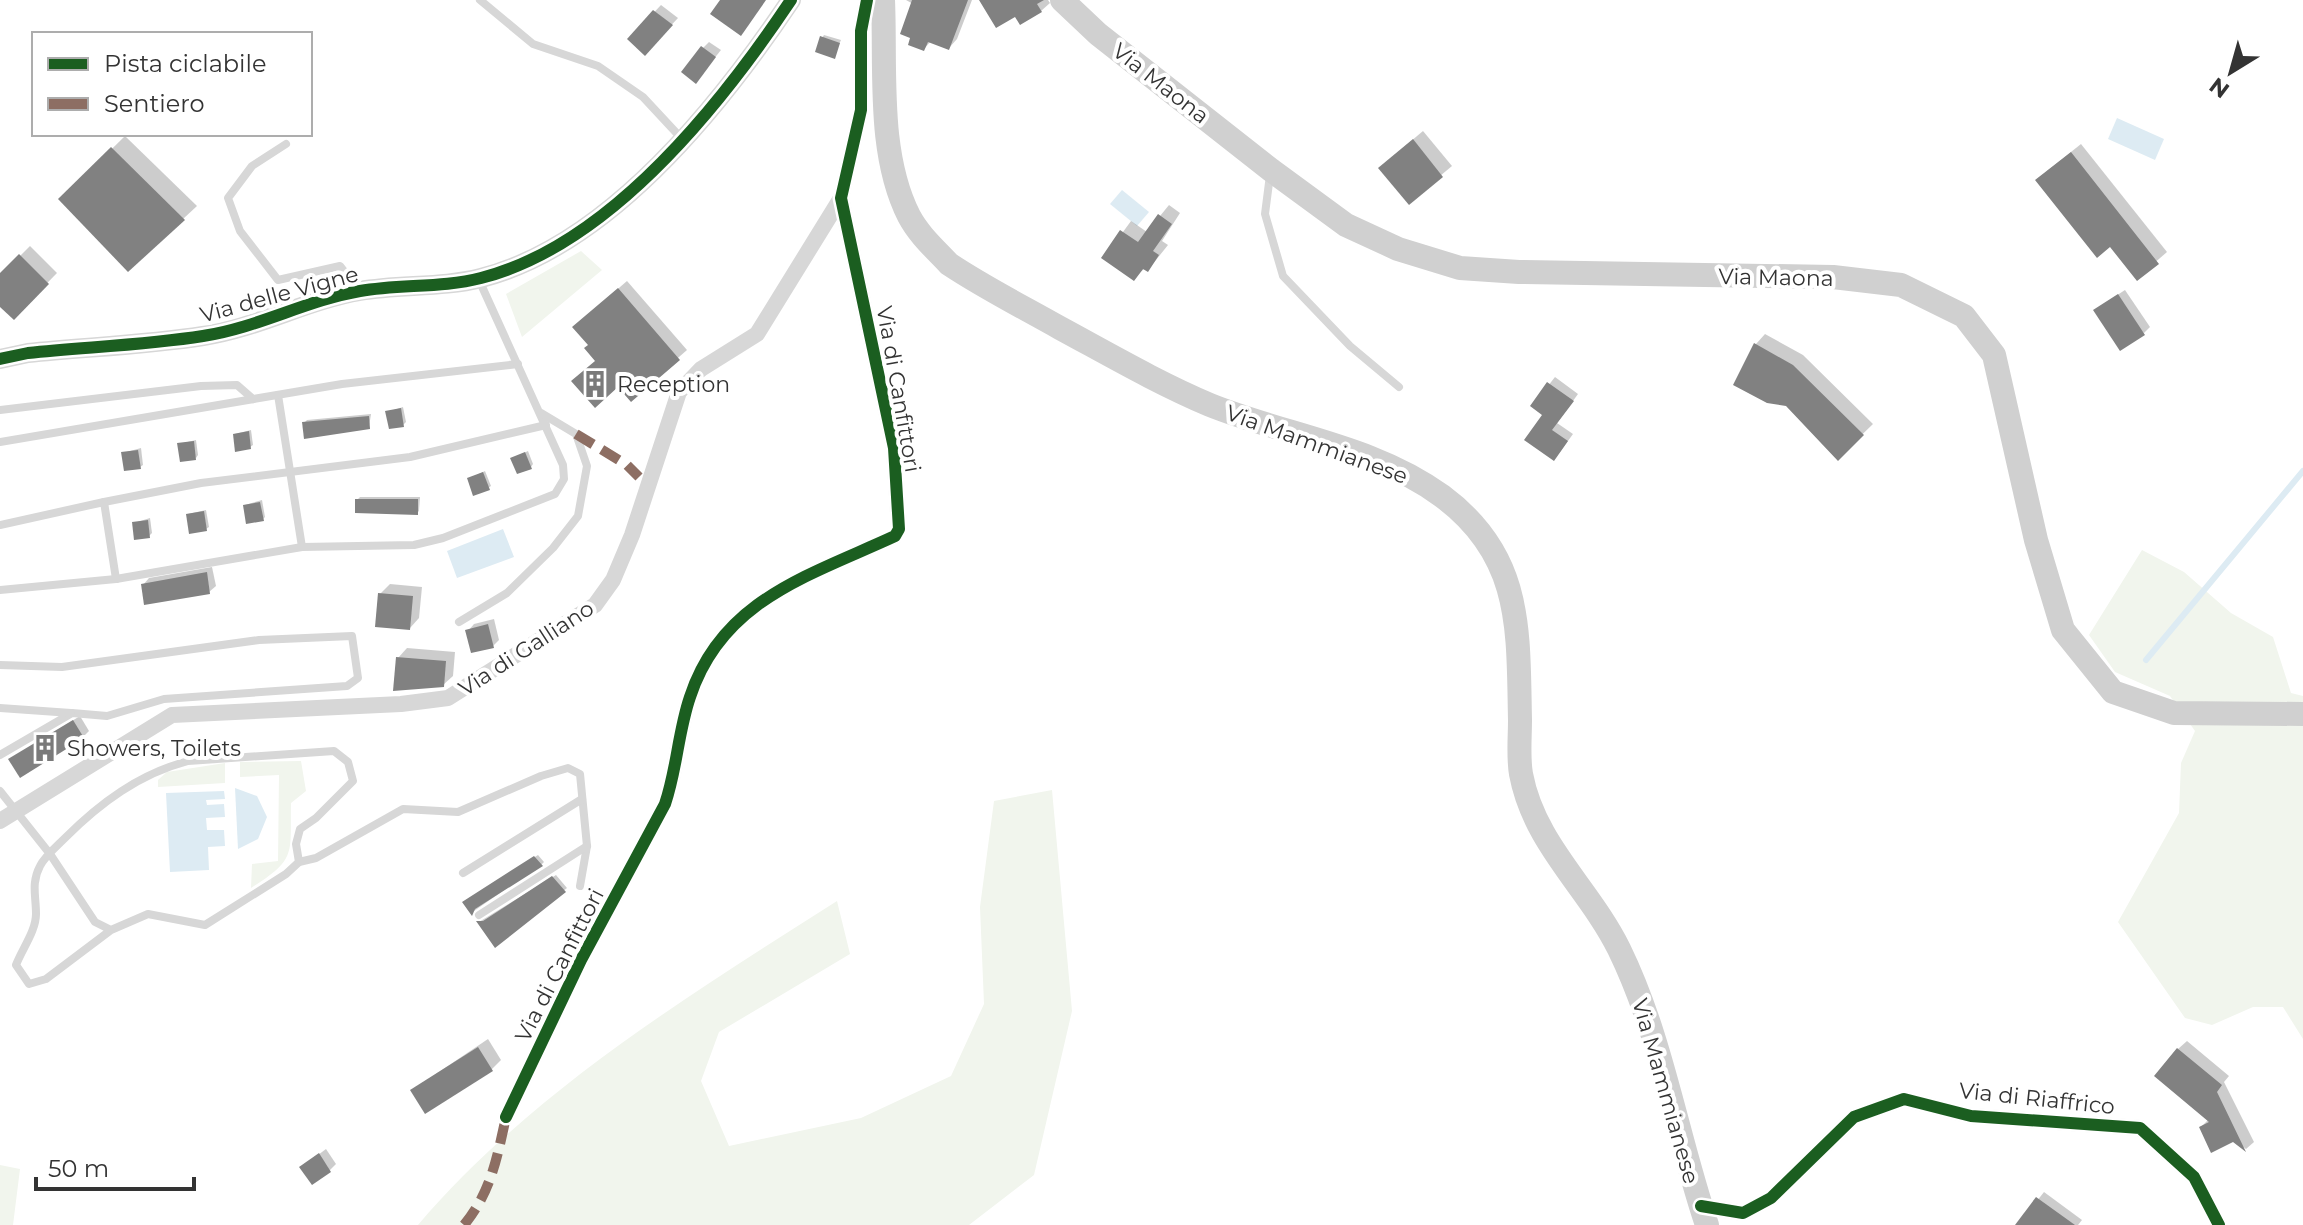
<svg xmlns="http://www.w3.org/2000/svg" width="2303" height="1225" font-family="Montserrat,sans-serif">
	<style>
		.green { fill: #f1f5ed }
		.water { fill: #ddebf3 }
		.shadow { fill: #0003 }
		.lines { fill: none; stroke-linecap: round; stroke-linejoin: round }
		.stream { stroke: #ddebf3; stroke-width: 6 }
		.building { fill: #818181 }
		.service { stroke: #d7d7d7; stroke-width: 8 }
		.minor { stroke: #d7d7d7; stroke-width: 16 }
		.tertiary { stroke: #d7d7d7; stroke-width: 20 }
		.secondary { stroke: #d0d0d0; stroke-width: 24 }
		.quiet { stroke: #8d6e63; stroke-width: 10; stroke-dasharray: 20 10; stroke-linecap: butt }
		.cycleway-casing { stroke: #fff; stroke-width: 17 }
		.cycleway { stroke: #1b5e20; stroke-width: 12 }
		.labels { text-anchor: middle; stroke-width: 8; stroke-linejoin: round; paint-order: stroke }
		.street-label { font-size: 22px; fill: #333; stroke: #fff }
		.poi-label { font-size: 22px; fill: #333; stroke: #fff; text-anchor: start }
	</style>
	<rect width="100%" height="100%" fill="#fff"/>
	<g class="green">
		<polygon points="581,251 602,270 522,337 506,294"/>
		<polygon points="2142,550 2184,572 2231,613 2273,637 2291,693 2303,696 2303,1039 2283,1007 2253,1007 2212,1025 2185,1018 2118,922 2179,813 2181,763 2195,731 2170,696 2115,672 2089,635"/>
		<path d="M301,761L306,791L291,803C290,855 297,859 251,888L252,864L278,861L279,775L240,777V762Z"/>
		<polygon points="225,763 225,783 158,787 158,780 167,772"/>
		<path d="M1052,790L1072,1011L1034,1175L969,1225H418C532,1091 690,995 837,901L850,954L719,1032L701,1081L729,1146L861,1118L951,1076L984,1004L980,907L994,801Z"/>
		<polygon points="0,1165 20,1169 13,1225 0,1225"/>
	</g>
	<g class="water">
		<polygon points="2117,118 2164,139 2155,160 2108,139"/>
		<polygon points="1122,190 1149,212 1137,226 1110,204"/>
		<polygon points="503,529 514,557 457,578 447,551"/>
		<polygon points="235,788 257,796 267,817 258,839 238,849"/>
		<polygon points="224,791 225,799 206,800 207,805 224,804 225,817 206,818 207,830 224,830 225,846 208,847 209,870 170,872 166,793"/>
	</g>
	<g class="shadow">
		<polygon points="906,0 972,0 957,39 949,48 931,41 924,49 913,4"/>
		<polygon points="982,0 1048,0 1050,3 1041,11 1016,14"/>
		<polygon points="661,5 678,18 645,53 629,39"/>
		<polygon points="824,35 841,40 834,56 822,38"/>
		<polygon points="709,42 721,50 701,75 703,48"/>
		<polygon points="1423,131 1452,166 1409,202 1391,158"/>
		<polygon points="125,136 197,206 128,270 61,199"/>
		<polygon points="2081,144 2167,252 2137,278 2047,171"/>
		<polygon points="1169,205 1180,213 1162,241 1168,245 1148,270 1145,268 1134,278 1104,258 1131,221 1147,232"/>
		<polygon points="30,246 57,273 14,317 0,304 0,276"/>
		<polygon points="627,281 687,350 631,399 597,360 583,319"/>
		<polygon points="2125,290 2150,327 2144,333 2102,305"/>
		<polygon points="1765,334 1803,355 1873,424 1838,458 1787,404 1736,384 1756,344"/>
		<polygon points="1555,377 1578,394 1557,423 1573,434 1560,452 1545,415 1533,405"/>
		<polygon points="403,407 406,422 403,425 388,412"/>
		<polygon points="371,414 369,427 304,423 307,420"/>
		<polygon points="251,430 253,445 250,447 235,434"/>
		<polygon points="196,440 198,455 196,458 179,444"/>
		<polygon points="141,448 143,465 140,467 123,453"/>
		<polygon points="528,451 533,464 531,467 513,458"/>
		<polygon points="485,471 491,486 488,488 469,479"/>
		<polygon points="360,497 420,497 419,511 417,513 357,500"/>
		<polygon points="262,500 265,517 263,519 245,505"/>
		<polygon points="206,510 209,527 206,529 188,514"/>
		<polygon points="150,518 152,533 149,536 134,523"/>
		<polygon points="212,567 216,586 209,592 143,585 149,578"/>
		<polygon points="390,584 422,587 419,618 410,628 380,594"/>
		<polygon points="494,619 499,640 493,646 468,631 474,624"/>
		<polygon points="407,648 455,652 453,676 443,685 398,658"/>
		<polygon points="80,716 89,731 83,737 10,759"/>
		<polygon points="538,855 544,862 542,864 474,911 467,900"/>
		<polygon points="556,875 567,888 496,945 479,922"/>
		<polygon points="488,1039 501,1060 492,1069 412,1090"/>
		<polygon points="2187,1041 2229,1076 2224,1082 2254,1142 2246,1149 2234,1139 2201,1127 2209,1119 2178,1049"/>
		<polygon points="326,1149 336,1164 330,1170 302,1167"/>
		<polygon points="2044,1192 2082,1220 2078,1225 2019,1224"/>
	</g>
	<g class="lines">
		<polyline class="stream" points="2146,660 2303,471"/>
	</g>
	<g class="building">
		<polygon points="720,0 766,0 741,36 710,14"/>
		<polygon points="912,0 968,0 949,50 928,42 924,51 908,45 910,38 900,34"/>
		<polygon points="979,0 1044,0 1037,4 1042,12 1020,25 1015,17 996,28"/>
		<polygon points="653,10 673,25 645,56 627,39"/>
		<polygon points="820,36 840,43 835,59 815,52"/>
		<polygon points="701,46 716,57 696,84 681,72"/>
		<polygon points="1413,139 1443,177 1409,205 1378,168"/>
		<polygon points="111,147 185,220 128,272 58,199"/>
		<polygon points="2071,152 2159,264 2137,281 2110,247 2097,258 2035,180"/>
		<polygon points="1158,214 1172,224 1153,251 1159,255 1148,272 1143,269 1134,281 1101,258 1120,230 1138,242"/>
		<polygon points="19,254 49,284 14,320 0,307 0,273"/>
		<polygon points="618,288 680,360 631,402 618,387 595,408 571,381 595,361 584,348 588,345 572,327"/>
		<polygon points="2118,294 2145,335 2120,351 2093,310"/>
		<polygon points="1754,343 1793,365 1864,435 1838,461 1786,406 1767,403 1733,385"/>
		<polygon points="1547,382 1574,401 1552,430 1568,441 1554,461 1524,440 1542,415 1530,406"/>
		<polygon points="401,408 404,427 389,429 385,411"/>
		<polygon points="369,416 370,429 304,439 302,422"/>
		<polygon points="249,431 251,449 235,452 233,434"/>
		<polygon points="194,441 196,460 180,462 177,443"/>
		<polygon points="138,450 141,469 124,471 121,452"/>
		<polygon points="525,452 532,469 517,474 510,458"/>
		<polygon points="483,472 490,490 473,496 467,478"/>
		<polygon points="355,499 418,499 418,515 355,513"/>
		<polygon points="260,502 264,521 246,524 243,505"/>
		<polygon points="204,511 207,531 189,534 186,514"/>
		<polygon points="148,520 150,538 134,540 132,522"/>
		<polygon points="207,572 210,594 144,605 141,584"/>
		<polygon points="378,593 413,596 410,630 375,627"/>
		<polygon points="488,624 494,648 471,653 465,630"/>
		<polygon points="396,657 446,661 444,687 393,691"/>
		<polygon points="73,720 84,738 20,778 8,759"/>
		<polygon points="534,856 543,866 475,909 472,916 462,902"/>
		<polygon points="552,876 566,892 495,948 476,921 483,921"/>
		<polygon points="478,1047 493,1071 425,1114 410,1090"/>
		<polygon points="2177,1048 2222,1085 2217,1092 2246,1152 2233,1142 2211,1153 2199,1127 2209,1122 2154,1076"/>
		<polygon points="319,1153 331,1172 312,1185 299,1167"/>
		<polygon points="2036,1197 2075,1225 2015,1225"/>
	</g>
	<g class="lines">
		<g class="service">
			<polyline points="480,0 533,44 598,66 643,97 683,140"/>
			<polyline points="286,144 252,166 228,198 240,231 278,280 340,266 358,289"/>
			<polyline points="1270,175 1265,214 1283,276 1350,346 1399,387"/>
			<polyline points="278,395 302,547"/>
			<polyline points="0,410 201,386 237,385 253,399"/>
			<polyline points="0,442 342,384 518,364"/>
			<polyline points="104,502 201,483 410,457 546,425"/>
			<polyline points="0,525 104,502 116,579"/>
			<polyline points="0,590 116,579 302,547 414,545 443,538 555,494 564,479 563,465 479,280"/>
			<polyline points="459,622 507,593 553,548 578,516 587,466 576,434 541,413"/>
			<polyline points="0,665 62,667 259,640 352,636 358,678 347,686 164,699 107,716 72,713 0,755"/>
			<polyline points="0,708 71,713"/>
			<path d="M0,791L50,854L95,922L111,930L148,914L205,925L286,874L299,862L296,844L300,829L316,818L353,781L348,762L334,751L188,761C139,774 100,803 65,838C57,846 45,856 40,866C31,883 36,896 36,914C36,931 22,949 16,965L29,984L46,979L111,930"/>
			<polyline points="299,862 316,858 403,809 458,812 541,776 568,768 580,774 587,846 580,886"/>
			<polyline points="463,873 582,799"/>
			<polyline points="479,915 587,846"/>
		</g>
		<g class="minor">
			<polyline points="0,821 172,715 401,704 448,698 595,605 613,580 632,535 679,392 701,369 757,334 841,198"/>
			<path d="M506,1117L581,960L665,804C677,769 678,732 690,697C722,599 811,575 895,536L899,529L894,448L841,198L861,110V31L867,0"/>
			<polyline points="1701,1206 1743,1213 1771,1198 1854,1117 1904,1099 1971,1116 2140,1128 2194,1177 2219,1225"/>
		</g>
		<path class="tertiary" d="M0,359L28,353C86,347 146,345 203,336C257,328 307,300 360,291C400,284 442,288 481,278C610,245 720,106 791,0"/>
		<g class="secondary">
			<path d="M883,0C886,69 877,153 909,216C919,235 935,249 949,264C985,288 1023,307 1060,328C1110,355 1158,383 1210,405C1287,436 1374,446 1442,496C1523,556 1518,629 1520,720C1520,738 1518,757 1521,774C1534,844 1589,888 1619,949C1662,1037 1676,1133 1707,1225"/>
			<polyline points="1062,0 1098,34 1271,170 1346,225 1398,249 1460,268 1519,272 1833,277 1901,285 1964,316 1994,355 2036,540 2063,630 2113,692 2174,713 2303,714"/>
		</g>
		<g class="quiet">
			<polyline points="576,434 627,465 639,477"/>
			<path d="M464,1225C491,1192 497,1158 506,1117"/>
		</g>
		<g class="cycleway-casing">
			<g id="cycleway">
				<path d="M0,359L28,353C86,347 146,345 203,336C257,328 307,300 360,291C400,284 442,288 481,278C610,245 720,106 791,0"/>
				<path d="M506,1117L581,960L665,804C677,769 678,732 690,697C722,599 811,575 895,536L899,529L894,448L841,198L861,110V31L867,0"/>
				<polyline points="1701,1206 1743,1213 1771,1198 1854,1117 1904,1099 1971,1116 2140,1128 2194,1177 2219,1225"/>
			</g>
		</g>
		<use href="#cycleway" class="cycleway"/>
	</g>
	<defs>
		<g id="building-bare" transform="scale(2.16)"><path d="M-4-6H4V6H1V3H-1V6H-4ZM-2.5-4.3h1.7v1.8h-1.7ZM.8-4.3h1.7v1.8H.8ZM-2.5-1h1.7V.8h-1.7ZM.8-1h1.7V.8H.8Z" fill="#7a7a7a" stroke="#fff" stroke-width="2.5" paint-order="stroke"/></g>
	</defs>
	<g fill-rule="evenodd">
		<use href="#building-bare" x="595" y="384"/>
		<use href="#building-bare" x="45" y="748"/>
	</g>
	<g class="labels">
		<g class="street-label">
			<text transform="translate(1161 83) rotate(38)" y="8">Via Maona</text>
			<text transform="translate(1776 277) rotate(1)" y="8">Via Maona</text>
			<text transform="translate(279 294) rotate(-15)" y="8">Via delle Vigne</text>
			<text transform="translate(899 389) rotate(80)" y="8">Via di Canfittori</text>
			<text transform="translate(1317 444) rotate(20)" y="8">Via Mammianese</text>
			<text transform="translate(526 648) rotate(-33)" y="8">Via di Galliano</text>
			<text transform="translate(559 965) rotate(-63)" y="8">Via di Canfittori</text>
			<text transform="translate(1666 1091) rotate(74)" y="8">Via Mammianese</text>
			<text transform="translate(2037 1098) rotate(6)" y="8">Via di Riaffrico</text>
		</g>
		<g class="poi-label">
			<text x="617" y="392">Reception</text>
			<text x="67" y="756">Showers, Toilets</text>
		</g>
	</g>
	<rect x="32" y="32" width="280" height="104" fill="#ffffff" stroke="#adadad" stroke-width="2"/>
	<rect x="48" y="58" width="40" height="12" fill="#1b5e20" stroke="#adadad" stroke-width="2"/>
	<text x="104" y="72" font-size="24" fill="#333333">Pista ciclabile</text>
	<rect x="48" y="98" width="40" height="12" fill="#8d6e63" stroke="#adadad" stroke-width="2"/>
	<text x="104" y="112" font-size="24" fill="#333333">Sentiero</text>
	<g transform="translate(2231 72) rotate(217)" stroke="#ffffff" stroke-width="6" paint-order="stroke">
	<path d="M0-6L14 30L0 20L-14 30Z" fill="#333333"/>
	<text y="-12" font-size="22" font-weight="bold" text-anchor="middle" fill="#333333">N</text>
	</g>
	<path d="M36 1177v12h158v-12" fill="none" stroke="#333333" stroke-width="4"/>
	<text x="48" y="1177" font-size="24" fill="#333333" stroke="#ffffff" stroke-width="6" paint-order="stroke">50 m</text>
</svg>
